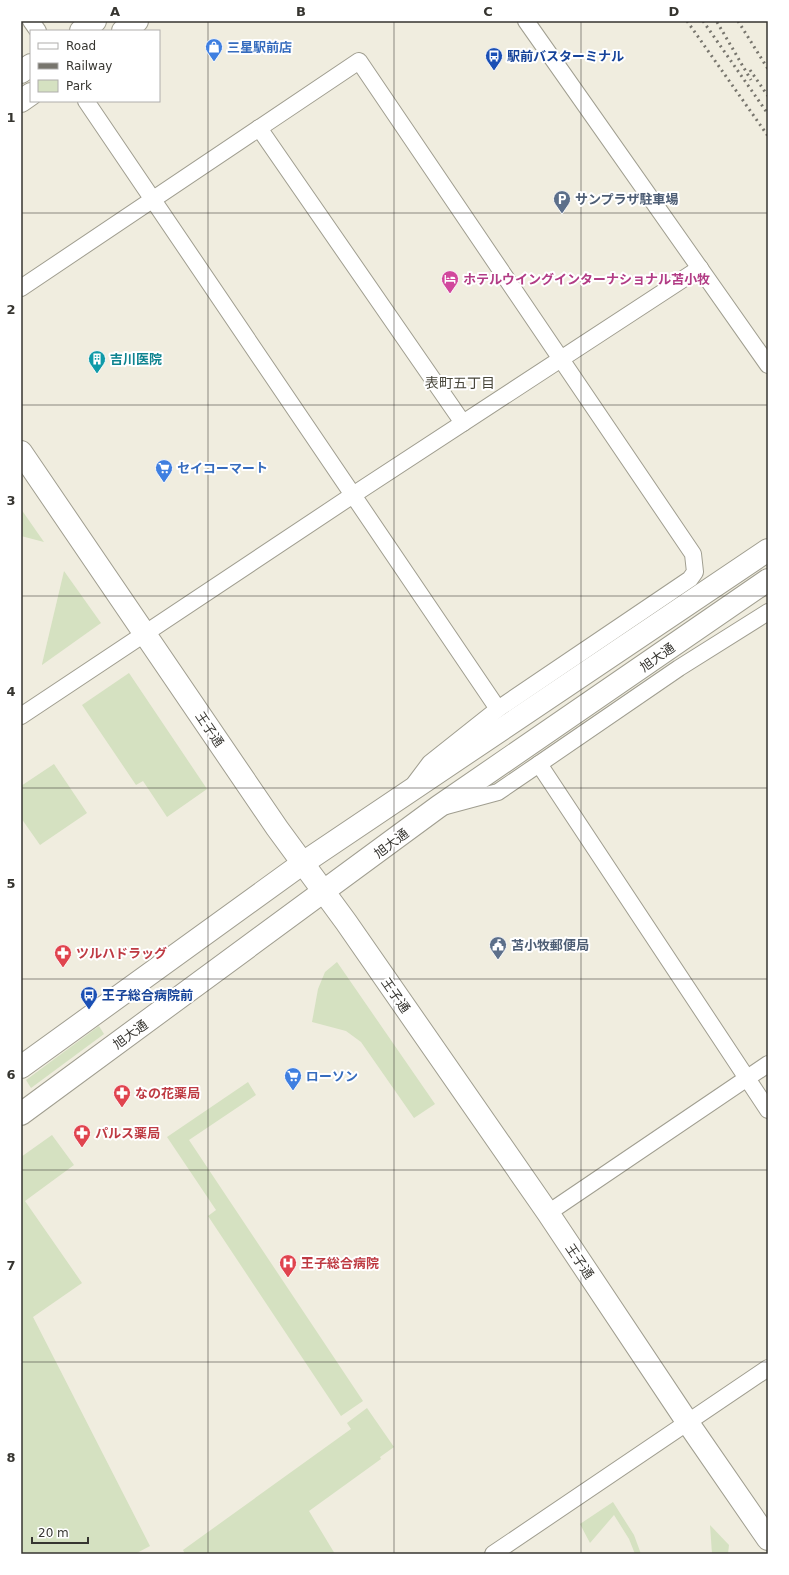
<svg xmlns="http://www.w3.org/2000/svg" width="789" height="1575" font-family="'DejaVu Sans','Noto Sans JP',sans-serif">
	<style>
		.green { fill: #d5e1c1 }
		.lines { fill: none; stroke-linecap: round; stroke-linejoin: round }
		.street-casing { stroke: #a09e90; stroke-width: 18 }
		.secondary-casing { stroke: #a09e90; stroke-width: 24 }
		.primary-casing { stroke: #a09e90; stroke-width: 24 }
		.street { stroke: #fff; stroke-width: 16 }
		.secondary { stroke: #fff; stroke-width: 22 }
		.primary { stroke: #fff; stroke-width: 22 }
		.rail { stroke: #77756d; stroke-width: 3; stroke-dasharray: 2 4; stroke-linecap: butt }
		.grid { fill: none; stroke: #363530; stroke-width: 1; stroke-opacity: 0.55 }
		.labels { text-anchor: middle; stroke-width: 4; stroke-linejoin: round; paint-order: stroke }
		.shop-label { font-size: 13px; font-weight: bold; fill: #366cbe; stroke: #fff; text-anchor: start }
		.transit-label { font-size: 13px; font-weight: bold; fill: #164399; stroke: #fff; text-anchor: start }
		.service-label { font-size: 13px; font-weight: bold; fill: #4e5e75; stroke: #fff; text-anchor: start }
		.hotel-label { font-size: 13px; font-weight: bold; fill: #b23c85; stroke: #fff; text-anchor: start }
		.culture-label { font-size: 13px; font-weight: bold; fill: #0d838f; stroke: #fff; text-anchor: start }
		.street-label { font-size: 13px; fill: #363530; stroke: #fff }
		.health-label { font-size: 13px; font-weight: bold; fill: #be3a42; stroke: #fff; text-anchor: start }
		.neighbourhood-label { font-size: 14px; fill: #48463a; stroke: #fff }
		.neatline { fill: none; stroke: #363530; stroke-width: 1.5 }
		.grid-label { font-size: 13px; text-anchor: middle; font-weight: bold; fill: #363530 }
	</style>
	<rect width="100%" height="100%" fill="#f0eddf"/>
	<g class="green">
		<polygon points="21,509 44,542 21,536"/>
		<polygon points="64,571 101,623 42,665 42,664"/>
		<polygon points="129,673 207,789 167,817 143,781 136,785 82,705"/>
		<polygon points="54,764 87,813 40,845 21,818 21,786"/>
		<polygon points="337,962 435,1104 414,1118 361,1042 346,1031 312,1022 318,989 325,972"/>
		<polygon points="99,1026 104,1034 31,1088 26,1080"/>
		<polygon points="248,1082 256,1095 189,1140 363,1401 341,1416 208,1216 216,1210 167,1137"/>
		<polygon points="52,1135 74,1165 25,1201 82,1283 33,1317 150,1546 135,1554 21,1554 21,1157"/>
		<polygon points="367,1408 394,1447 380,1457 381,1459 309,1511 335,1554 185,1554 183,1550 351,1429 347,1423"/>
		<polygon points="613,1502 634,1535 641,1554 635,1554 629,1539 614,1515 590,1543 580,1524"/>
		<polygon points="710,1525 729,1545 728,1554 712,1554"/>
	</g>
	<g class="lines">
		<g class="street-casing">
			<g id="street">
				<polyline points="31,21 38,31"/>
				<polyline points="526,21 768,365"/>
				<polyline points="86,101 498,709"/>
				<polyline points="259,128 463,423"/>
				<polyline points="21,288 359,61 693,554 695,572 690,579 498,709 430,763 415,783"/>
				<polyline points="21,716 353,495 700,268"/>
				<polyline points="539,764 679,668 768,612"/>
				<polyline points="446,806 498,792 539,764 768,1110"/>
				<polyline points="548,1213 768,1064"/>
				<polyline points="493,1554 768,1368"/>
			</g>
		</g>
		<g class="secondary-casing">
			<g id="secondary">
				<polyline points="21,452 277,828 346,922 548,1213 688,1423 768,1539"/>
				<polyline points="21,1067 303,863 768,550"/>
				<polyline points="21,1114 438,807 768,580"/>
			</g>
		</g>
		<g class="primary-casing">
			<g id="primary">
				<polyline points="81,31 95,21"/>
				<polyline points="123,31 137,21"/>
				<polyline points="21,72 31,65"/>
				<polyline points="21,101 31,94"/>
			</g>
		</g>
		<use href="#street" class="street"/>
		<use href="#secondary" class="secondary"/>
		<use href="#primary" class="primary"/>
		<g class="rail">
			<polyline points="687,21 768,136"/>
			<polyline points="703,21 768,114"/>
			<polyline points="738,21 768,69"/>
			<polyline points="717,22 751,80"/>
			<polyline points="750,70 768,96"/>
		</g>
	</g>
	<path class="grid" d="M208,21V1554M394,21V1554M581,21V1554M21,213H768M21,405H768M21,596H768M21,788H768M21,979H768M21,1170H768M21,1362H768"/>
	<defs>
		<g id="shop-pin" transform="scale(0.9)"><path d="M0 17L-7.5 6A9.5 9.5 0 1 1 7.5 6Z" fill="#3f7fe0" stroke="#fff"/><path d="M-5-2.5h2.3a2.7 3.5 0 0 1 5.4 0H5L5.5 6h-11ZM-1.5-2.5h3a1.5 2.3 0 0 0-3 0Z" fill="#fff"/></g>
		<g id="bus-pin" transform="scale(0.9)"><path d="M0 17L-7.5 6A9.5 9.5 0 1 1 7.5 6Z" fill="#1a4fb4" stroke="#fff"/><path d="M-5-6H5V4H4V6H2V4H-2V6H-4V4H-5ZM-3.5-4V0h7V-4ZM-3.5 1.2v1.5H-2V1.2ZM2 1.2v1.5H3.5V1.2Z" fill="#fff"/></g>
		<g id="parking-pin" transform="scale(0.9)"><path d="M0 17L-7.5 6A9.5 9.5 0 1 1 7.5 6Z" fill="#5c6f8a" stroke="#fff"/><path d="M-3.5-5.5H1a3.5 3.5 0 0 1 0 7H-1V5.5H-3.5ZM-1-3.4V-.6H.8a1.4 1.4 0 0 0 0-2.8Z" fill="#fff"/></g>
		<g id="hotel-pin" transform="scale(0.9)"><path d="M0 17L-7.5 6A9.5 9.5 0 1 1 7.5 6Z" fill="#d1479c" stroke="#fff"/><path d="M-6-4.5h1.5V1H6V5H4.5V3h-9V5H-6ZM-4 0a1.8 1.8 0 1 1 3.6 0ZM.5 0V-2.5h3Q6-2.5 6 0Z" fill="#fff"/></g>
		<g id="building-pin" transform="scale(0.9)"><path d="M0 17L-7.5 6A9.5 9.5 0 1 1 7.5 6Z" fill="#0f9aa8" stroke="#fff"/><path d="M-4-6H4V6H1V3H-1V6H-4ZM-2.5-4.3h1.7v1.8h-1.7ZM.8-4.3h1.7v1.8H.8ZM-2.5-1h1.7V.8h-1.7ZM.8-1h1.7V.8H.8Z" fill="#fff"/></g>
		<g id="supermarket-pin" transform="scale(0.9)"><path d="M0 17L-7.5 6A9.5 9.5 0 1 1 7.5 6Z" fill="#3f7fe0" stroke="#fff"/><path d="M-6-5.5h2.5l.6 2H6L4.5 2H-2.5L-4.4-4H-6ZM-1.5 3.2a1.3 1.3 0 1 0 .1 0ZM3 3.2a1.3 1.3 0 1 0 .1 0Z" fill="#fff"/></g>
		<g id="civic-pin" transform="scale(0.9)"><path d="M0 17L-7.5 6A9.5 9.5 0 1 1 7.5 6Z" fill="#5c6f8a" stroke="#fff"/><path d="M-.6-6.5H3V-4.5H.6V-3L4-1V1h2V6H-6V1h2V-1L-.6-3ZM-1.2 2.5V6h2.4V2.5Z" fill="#fff"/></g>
		<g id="pharmacy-pin" transform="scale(0.9)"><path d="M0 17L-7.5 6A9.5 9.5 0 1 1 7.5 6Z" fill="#e0444e" stroke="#fff"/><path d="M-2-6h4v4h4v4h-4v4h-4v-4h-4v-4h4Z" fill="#fff"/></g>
		<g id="hospital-pin" transform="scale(0.9)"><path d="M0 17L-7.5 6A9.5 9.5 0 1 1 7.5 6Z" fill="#e0444e" stroke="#fff"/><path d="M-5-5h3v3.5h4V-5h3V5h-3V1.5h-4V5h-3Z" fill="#fff"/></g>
	</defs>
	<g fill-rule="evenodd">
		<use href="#shop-pin" x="214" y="47"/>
		<use href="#bus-pin" x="494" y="56"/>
		<use href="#parking-pin" x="562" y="199"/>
		<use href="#hotel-pin" x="450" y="279"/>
		<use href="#building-pin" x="97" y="359"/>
		<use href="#supermarket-pin" x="164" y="468"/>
		<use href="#civic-pin" x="498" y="945"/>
		<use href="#pharmacy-pin" x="63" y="953"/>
		<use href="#bus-pin" x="89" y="995"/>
		<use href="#supermarket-pin" x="293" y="1076"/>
		<use href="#pharmacy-pin" x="122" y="1093"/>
		<use href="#pharmacy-pin" x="82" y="1133"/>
		<use href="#hospital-pin" x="288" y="1263"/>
	</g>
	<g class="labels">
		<g class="shop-label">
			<text x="227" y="52">三星駅前店</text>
			<text x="177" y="473">セイコーマート</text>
			<text x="306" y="1081">ローソン</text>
		</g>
		<g class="transit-label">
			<text x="507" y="61">駅前バスターミナル</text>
			<text x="102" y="1000">王子総合病院前</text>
		</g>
		<g class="service-label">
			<text x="575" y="204">サンプラザ駐車場</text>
			<text x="511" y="950">苫小牧郵便局</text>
		</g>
		<g class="hotel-label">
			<text x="463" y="284">ホテルウイングインターナショナル苫小牧</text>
		</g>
		<g class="culture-label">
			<text x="110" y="364">吉川医院</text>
		</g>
		<g class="street-label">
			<text transform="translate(657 657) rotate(-35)" y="5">旭大通</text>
			<text transform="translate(210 729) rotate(56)" y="5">王子通</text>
			<text transform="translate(391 843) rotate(-37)" y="5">旭大通</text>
			<text transform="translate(396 995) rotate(55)" y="5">王子通</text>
			<text transform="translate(130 1034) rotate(-36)" y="5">旭大通</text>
			<text transform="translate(580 1261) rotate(56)" y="5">王子通</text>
		</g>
		<g class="health-label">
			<text x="76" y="958">ツルハドラッグ</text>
			<text x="135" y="1098">なの花薬局</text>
			<text x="95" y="1138">パルス薬局</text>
			<text x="301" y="1268">王子総合病院</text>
		</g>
		<g class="neighbourhood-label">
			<text x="460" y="388">表町五丁目</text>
		</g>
	</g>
	<rect width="789" height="1575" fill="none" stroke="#ffffff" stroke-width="44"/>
	<rect x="30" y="30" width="130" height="72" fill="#ffffff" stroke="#afaeac"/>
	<rect x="38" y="43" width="20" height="6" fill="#ffffff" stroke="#afaeac"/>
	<text x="66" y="50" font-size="12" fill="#363530">Road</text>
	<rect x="38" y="63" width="20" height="6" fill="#77756d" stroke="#afaeac"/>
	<text x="66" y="70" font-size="12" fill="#363530">Railway</text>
	<rect x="38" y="80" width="20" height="12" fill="#d5e1c1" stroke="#afaeac"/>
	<text x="66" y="90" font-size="12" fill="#363530">Park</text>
	<path d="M32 1537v6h56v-6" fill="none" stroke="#363530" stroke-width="2"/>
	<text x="38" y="1537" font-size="12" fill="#363530" stroke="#ffffff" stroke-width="3" paint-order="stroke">20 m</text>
	<rect x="22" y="22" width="745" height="1531" class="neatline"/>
	<g class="grid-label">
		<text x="115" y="16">A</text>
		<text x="301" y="16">B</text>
		<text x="488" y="16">C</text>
		<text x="674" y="16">D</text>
		<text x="11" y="122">1</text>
		<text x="11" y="314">2</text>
		<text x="11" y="505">3</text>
		<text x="11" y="696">4</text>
		<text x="11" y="888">5</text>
		<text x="11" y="1079">6</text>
		<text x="11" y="1270">7</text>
		<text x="11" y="1462">8</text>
	</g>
</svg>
